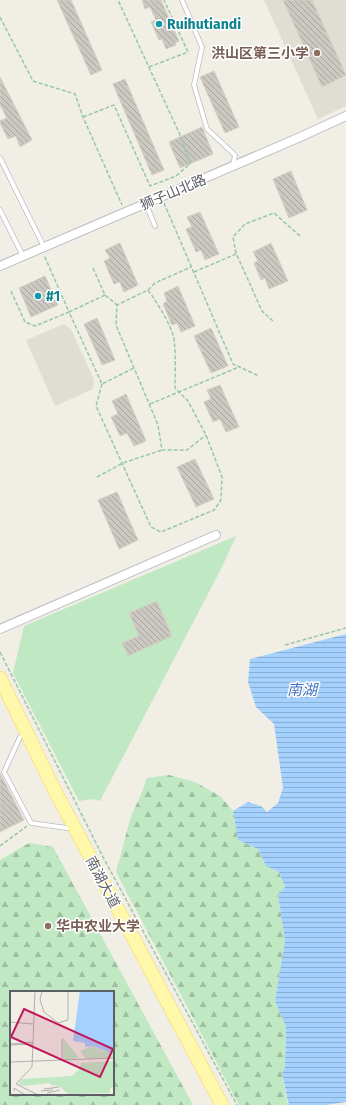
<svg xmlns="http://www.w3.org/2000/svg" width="346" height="1105" font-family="'Fira Sans','Noto Sans SC',sans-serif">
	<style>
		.education { fill: #e0ddd3 }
		.forest { fill: url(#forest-firs); fill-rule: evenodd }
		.green { fill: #c0e8c3 }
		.water { fill: url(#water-rules) }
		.building { fill: url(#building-back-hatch); stroke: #d5d0c3 }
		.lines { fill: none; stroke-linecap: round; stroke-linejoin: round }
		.service-casing { stroke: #b9bcc1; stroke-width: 5.5 }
		.minor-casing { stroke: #b9bcc1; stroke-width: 10 }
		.primary-casing { stroke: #f8d656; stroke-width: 14 }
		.path { stroke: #98c7a8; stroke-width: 1.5; stroke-dasharray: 4 2; stroke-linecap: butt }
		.service { stroke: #fff; stroke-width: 4 }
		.minor { stroke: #fff; stroke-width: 8 }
		.primary { stroke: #fff8aa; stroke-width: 13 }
		.culture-dot { fill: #0f9aa8; stroke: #fff; stroke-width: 1.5 }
		.education-dot { fill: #8d6e63; stroke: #fff; stroke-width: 1.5 }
		.labels { text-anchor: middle; stroke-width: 3; stroke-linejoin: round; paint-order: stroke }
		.culture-label { font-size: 14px; font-weight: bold; fill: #0d838f; stroke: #fff; text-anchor: start }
		.education-label { font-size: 14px; font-weight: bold; fill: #785e54; stroke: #fff; text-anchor: end }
		.street-label { font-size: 14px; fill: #5c6066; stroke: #fff }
		.water-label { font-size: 15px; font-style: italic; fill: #4074c0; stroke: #fff }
		.inset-road { fill: none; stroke: #b1b1ae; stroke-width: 1 }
		.view { fill: #c2185b; fill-opacity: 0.15; stroke: #c2185b; stroke-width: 2 }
		.inset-edge { fill: none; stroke: #5c6066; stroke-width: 2 }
	</style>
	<defs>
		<pattern id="forest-firs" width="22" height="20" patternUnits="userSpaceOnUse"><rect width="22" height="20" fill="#c0e8c3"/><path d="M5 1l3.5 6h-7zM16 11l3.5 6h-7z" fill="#9fbfa2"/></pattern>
		<pattern id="water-rules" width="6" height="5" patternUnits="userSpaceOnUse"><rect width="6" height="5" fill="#a5d1ff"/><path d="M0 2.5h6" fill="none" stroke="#8aadd2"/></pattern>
		<pattern id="building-back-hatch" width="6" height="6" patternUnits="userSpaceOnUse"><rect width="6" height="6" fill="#cbc8c2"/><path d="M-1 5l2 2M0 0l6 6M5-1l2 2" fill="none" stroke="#a8a6a1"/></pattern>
	</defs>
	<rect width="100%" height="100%" fill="#f0eee5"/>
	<g class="education">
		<polygon points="264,0 346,0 346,106 318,119"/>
		<polygon points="64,324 71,329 94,380 93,389 55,406 26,340"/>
	</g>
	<g class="forest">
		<polygon points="169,775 195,782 220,796 233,811 238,840 258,849 266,866 279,872 285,887 278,895 285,941 275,1001 286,1027 285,1067 282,1073 287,1102 290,1105 239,1105 116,872 131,816 140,797 147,778"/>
		<path d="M29,843L53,847L193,1105H0V860ZM11,992H113V1094H11Z"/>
	</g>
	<polygon class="green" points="236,536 222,567 100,801 93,799 79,801 13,673 24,626"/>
	<polygon class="water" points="346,634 346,1102 326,1105 290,1105 288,1102 282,1073 285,1067 286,1027 275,1001 285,941 278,895 285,887 279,872 266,866 258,849 238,840 233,811 248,802 261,806 267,812 278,803 283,788 274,724 256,707 248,682 250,659"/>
	<g class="building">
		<polygon points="57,0 71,0 102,70 91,75"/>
		<polygon points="142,0 161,0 179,41 175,43 176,45 166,49 162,39 159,40 151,22 156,20 150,7 145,9"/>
		<polygon points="283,0 312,0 346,75 322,87"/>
		<polygon points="214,71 239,127 225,133 200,77"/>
		<polygon points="0,77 32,140 20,147 16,136 8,139 0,123 0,121 7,118 0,105"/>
		<polygon points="125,79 164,170 152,175 113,84"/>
		<polygon points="202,127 213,154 180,168 169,142"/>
		<polygon points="291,171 307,210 289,218 273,179"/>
		<polygon points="200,212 219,254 205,260 201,250 196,252 186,229 192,227 187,217"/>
		<polygon points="120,243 138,285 124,292 120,282 114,284 104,261 110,258 105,250"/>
		<polygon points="271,243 288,281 269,289 265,278 261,280 254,263 258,261 253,252"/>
		<polygon points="45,276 58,305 31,317 19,288"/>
		<polygon points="178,286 195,326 181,332 177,323 172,325 163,304 167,301 164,293"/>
		<polygon points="97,318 115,360 102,365 84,324"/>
		<polygon points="211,328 228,366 211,373 194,336"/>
		<polygon points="220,385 239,427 226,432 220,419 213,422 204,402 211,399 207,390"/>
		<polygon points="126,394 146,441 134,446 127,433 120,436 111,417 118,414 112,401"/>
		<polygon points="195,459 214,499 196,507 177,467"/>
		<polygon points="117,492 138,540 119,549 98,500"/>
		<polygon points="157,601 172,636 128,656 122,643 139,636 129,613"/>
		<polygon points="0,773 24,820 0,832"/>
	</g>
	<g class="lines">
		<g class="service-casing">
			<g id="service">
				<polyline points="182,0 202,47 194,85 207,129 235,155 233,166"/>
				<polyline points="0,158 44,247"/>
				<polyline points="146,204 155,226"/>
				<polyline points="0,210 23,256"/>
				<polyline points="20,737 4,772 31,823 67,828"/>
			</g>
		</g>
		<g class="minor-casing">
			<g id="minor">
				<polyline points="0,266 298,138 346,116"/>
				<polyline points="0,629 216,535"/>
			</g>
		</g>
		<g class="primary-casing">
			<polyline id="primary" points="0,678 54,789 222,1105"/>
		</g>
		<g class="path">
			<polyline points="0,17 33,81 75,94 83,117 122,205"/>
			<polyline points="149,67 188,52 164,0"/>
			<polyline points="83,117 114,105 150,186 176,176 190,164 181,137 118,0"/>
			<polyline points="164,203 233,364 259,376"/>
			<polyline points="93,268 105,295 117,305"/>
			<polyline points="194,272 236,254"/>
			<polyline points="148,290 155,283 191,267"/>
			<polyline points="11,291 25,322 35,326 69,312 44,255"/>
			<polyline points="105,295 69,312 102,384 134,368"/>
			<polyline points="273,321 262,311 236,253 233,237 245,224 274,213 300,236"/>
			<path d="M102,384L96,406L151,527L161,532L214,510L221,500L222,477L206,435L188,401L175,388C175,372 176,355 174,339C172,326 156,301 148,290L117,305L116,325L158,425L162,450H187L206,435"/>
			<polyline points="150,404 239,367"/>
			<polyline points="97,477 123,463 162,450"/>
			<polyline points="285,645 346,628"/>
			<polyline points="0,652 103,857 237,1105"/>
			<polyline points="0,846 27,826"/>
		</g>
		<use href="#service" class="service"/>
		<use href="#minor" class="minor"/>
		<use href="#primary" class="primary"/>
	</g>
	<g class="culture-dot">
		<circle cx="159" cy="24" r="4"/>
		<circle cx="38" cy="296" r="4"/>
	</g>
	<g class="education-dot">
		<circle cx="317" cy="53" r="4"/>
		<circle cx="48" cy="926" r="4"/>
	</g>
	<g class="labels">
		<g class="culture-label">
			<text x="167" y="29">Ruihutiandi</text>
			<text x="46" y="301">#1</text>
		</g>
		<g class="education-label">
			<text x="309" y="58">洪山区第三小学</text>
			<text x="56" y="931" text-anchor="start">华中农业大学</text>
		</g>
		<g class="street-label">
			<text transform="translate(173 192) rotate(-23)" y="5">狮子山北路</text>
			<text transform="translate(103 882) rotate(62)" y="5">南湖大道</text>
		</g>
		<g class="water-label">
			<text x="302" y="695">南湖</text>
		</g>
	</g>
	<g transform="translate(10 991)">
		<rect width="104" height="104" fill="#f0eee5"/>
		<path d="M82,55L97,61L104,55V66L76,68L70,60ZM104,70V96L100,97V102L58,103L49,95L41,94L40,92L13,95L8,93L12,88L62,85L70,77L71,72Z" fill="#c0e8c3"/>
		<path d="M53,46L69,67L56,69L53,67Z" fill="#c0e8c3"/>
		<path d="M70,0H104V55L101,62L83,55L75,56V52L63,50Z" fill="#a5d1ff"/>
		<path class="inset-road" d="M32,0L30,9L34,21L48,32L58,29V0M0,31L23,33M0,53L23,51M0,54L23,53M52,70V48M0,71L104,67M6,93L22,76L25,0M6,93L28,104M34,98L49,96M4,100V97L15,104M31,100L42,99V97M37,102L50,99"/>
		<path class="view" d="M14,18L103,58L90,86L1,46Z"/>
		<rect width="104" height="104" class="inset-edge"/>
	</g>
</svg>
